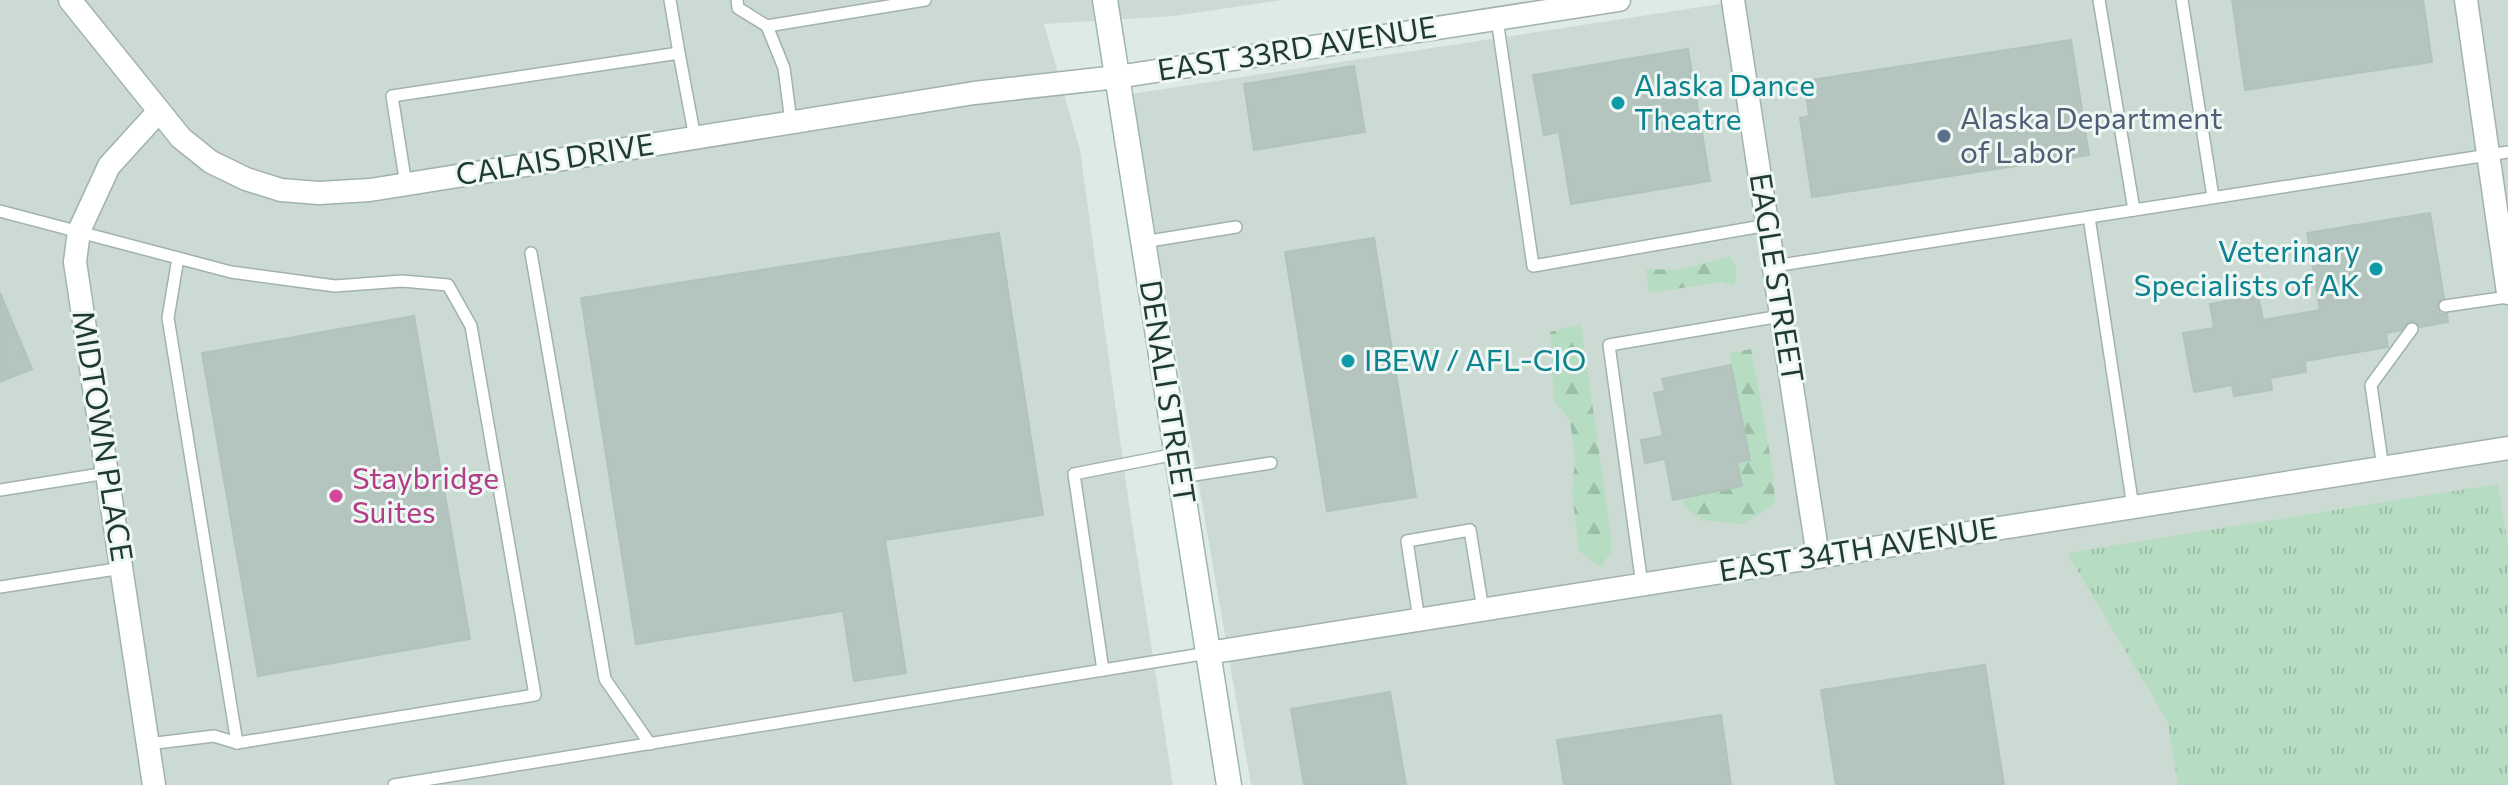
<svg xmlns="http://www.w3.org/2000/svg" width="2508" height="785" font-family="Commissioner,sans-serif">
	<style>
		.built { fill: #ccdad4 }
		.grass { fill: url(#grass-tufts) }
		.forest { fill: url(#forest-firs) }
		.building { fill: #b3c5be; stroke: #b0c4bc; stroke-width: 2 }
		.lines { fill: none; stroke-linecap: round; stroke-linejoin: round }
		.lane-casing { stroke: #a1b2ac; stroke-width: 14 }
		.street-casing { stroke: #a1b2ac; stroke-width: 25 }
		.secondary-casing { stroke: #9db6ae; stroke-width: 27 }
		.lane { stroke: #fff; stroke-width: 11 }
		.street { stroke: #fff; stroke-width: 22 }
		.secondary { stroke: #fff; stroke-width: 24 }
		.culture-dot { fill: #0f9aa8; stroke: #eef7f3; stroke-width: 3 }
		.service-dot { fill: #5c6f8a; stroke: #eef7f3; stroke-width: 3 }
		.hotel-dot { fill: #d1479c; stroke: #eef7f3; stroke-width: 3 }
		.labels { text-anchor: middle; stroke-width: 6; stroke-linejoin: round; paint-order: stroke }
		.street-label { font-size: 30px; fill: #1f3a34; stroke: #eef7f3 }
		.culture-label { font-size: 30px; fill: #0d838f; stroke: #eef7f3; text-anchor: start }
		.service-label { font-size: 30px; fill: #4e5e75; stroke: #eef7f3; text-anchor: start }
		.hotel-label { font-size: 30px; fill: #b23c85; stroke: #eef7f3; text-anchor: start }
	</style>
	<defs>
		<pattern id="grass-tufts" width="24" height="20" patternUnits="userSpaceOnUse" patternTransform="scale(2)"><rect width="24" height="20" fill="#b6dcc2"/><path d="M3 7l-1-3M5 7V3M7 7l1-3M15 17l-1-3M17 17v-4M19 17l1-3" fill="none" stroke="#9cbea7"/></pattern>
		<pattern id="forest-firs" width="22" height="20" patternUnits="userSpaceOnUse" patternTransform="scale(2)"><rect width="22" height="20" fill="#b6dcc2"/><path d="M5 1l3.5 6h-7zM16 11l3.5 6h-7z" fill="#9cbea7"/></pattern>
	</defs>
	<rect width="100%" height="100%" fill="#deeae5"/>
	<g class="built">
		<polygon points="0,0 1282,0 1174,16 1044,24 1080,150 1129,504 1173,785 0,785"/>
		<polygon points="1746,0 2508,0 2508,785 1251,785 1131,94"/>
	</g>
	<polygon class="grass" points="2498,484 2508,546 2508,785 2178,785 2168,722 2067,553"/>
	<g class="forest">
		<polygon points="1730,256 1736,267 1735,285 1721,282 1649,293 1646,269 1680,270"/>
		<polygon points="1581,324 1611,537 1611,551 1601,567 1579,551 1572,491 1575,460 1570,420 1554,401 1550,332"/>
		<polygon points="1751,349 1773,471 1775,503 1743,524 1701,520 1683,505 1687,497 1742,486 1737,462 1749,460 1731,365 1731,353"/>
	</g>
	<g class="building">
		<polygon points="2232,0 2423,0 2432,62 2245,90"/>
		<polygon points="2071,40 2089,155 1812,197 1800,118 1809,116 1804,81"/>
		<polygon points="1688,49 1710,181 1571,204 1559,132 1544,135 1533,75"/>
		<polygon points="1354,66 1365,132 1254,150 1244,84"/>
		<polygon points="2430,213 2444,298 2438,302 2437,308 2441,314 2447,314 2448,322 2420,327 2416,322 2409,321 2401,330 2386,333 2388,347 2305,361 2306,372 2270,378 2272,390 2234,396 2232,385 2194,392 2183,333 2214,328 2210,304 2258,295 2263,320 2320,310 2307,233"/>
		<polygon points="999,233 1043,515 885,540 906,673 854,681 843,611 636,644 581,298"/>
		<polygon points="1374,238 1416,497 1327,511 1285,252"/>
		<polygon points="0,293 32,369 0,382"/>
		<polygon points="414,316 470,639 258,676 202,353"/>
		<polygon points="1731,365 1750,460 1737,462 1742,486 1673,500 1665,459 1645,463 1641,440 1663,436 1654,393 1665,391 1662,379"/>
		<polygon points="1985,665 2004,785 1836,785 1821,690"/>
		<polygon points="1390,692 1406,785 1304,785 1291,709"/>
		<polygon points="1721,715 1731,785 1564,785 1557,740"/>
	</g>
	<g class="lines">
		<g class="lane-casing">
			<g id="lane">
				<polyline points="670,0 679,53"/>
				<polyline points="737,0 738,8 767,26 925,0"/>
				<polyline points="2099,0 2134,210"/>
				<polyline points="2182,0 2213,197"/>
				<polyline points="1497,19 1533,266 1768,225"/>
				<polyline points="767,26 784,68 791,122"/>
				<polyline points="406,185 392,96 679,53 695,138"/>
				<polyline points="0,211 231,272 335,286 402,281 448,285 471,326 535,695 237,743 214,736 148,744"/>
				<polyline points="2089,217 2133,507"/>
				<polyline points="1143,242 1236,227"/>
				<polyline points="531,253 605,679 650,744"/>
				<polyline points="178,258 168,318 237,743"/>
				<polyline points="1774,266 2508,152"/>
				<polyline points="2445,306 2508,297"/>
				<polyline points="2383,468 2371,385 2412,329"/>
				<polyline points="1181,477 1271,463"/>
				<polyline points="0,490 107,473"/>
				<polyline points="1642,585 1609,345 1781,316"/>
				<polyline points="0,587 122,568"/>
				<polyline points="1419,620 1407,541 1470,530 1483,610"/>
				<polyline points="1103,670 1074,474 1176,454"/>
				<polyline points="394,785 1208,653"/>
			</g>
		</g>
		<g class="street-casing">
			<g id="street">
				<polyline points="70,0 181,138 211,162 246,179 281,190 319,193 370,190 974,93 1117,77 1619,0"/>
				<polyline points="1733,0 1818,557"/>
				<polyline points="2466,0 2508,293"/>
				<polyline points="1208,653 2508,448"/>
				<polyline points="154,785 75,262 79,231 109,166 159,111"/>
			</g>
		</g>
		<g class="secondary-casing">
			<polyline id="secondary" points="1105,0 1229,785"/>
		</g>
		<use href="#lane" class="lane"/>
		<use href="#street" class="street"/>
		<use href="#secondary" class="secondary"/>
	</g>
	<g class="culture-dot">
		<circle cx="1618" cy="103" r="8"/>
		<circle cx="2376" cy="269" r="8"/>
		<circle cx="1348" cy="361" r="8"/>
	</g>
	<circle class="service-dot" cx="1944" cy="136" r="8"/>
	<circle class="hotel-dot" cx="336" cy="496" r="8"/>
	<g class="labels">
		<g class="street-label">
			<text transform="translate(1297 49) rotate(-9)" y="10">EAST 33RD AVENUE</text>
			<text transform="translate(555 160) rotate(-9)" y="10">CALAIS DRIVE</text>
			<text transform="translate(1776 278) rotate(81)" y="10">EAGLE STREET</text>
			<text transform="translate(1167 392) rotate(81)" y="10">DENALI STREET</text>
			<text transform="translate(102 436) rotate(81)" y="10">MIDTOWN PLACE</text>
			<text transform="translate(1858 550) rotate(-9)" y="10">EAST 34TH AVENUE</text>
		</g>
		<g class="culture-label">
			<text x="1634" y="96">Alaska Dance<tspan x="1634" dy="34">Theatre</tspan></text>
			<text x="2360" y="262" text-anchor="end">Veterinary<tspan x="2360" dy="34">Specialists of AK</tspan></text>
			<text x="1364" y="371">IBEW / AFL-CIO</text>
		</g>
		<g class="service-label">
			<text x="1960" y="129">Alaska Department<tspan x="1960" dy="34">of Labor</tspan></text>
		</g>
		<g class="hotel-label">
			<text x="352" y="489">Staybridge<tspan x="352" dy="34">Suites</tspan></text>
		</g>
	</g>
</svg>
